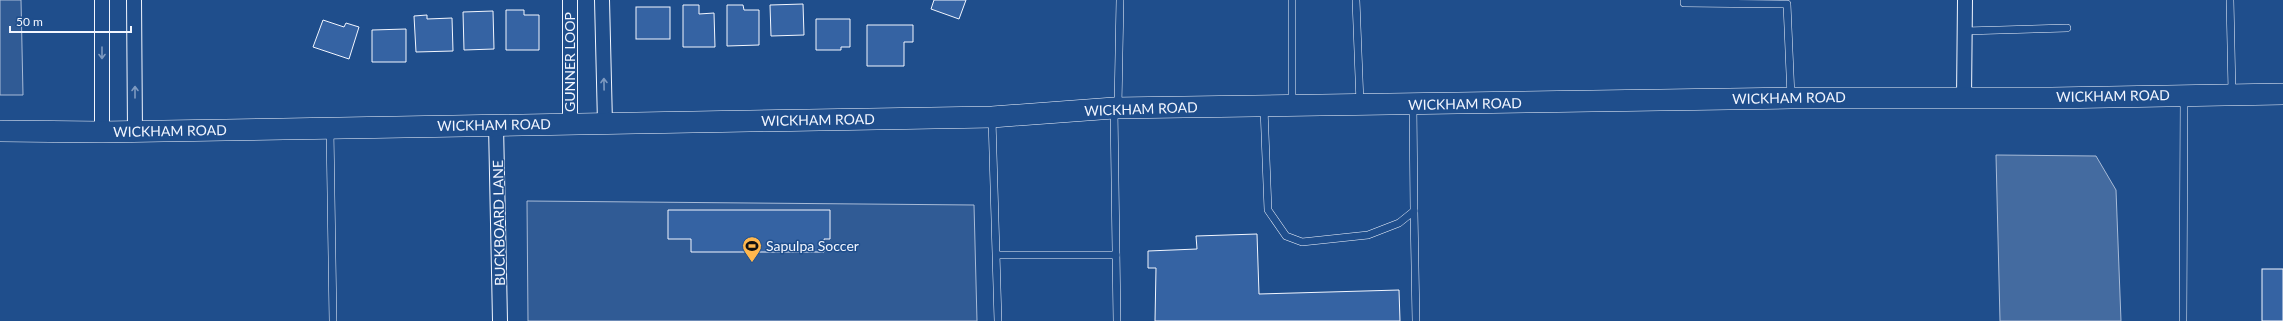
<svg xmlns="http://www.w3.org/2000/svg" width="2283" height="321" font-family="Lato,sans-serif">
	<style>
		.built { fill: #305b95; stroke: #a8bbd7 }
		.water { fill: #446ba0; stroke: #a8bbd7 }
		.building { fill: #3563a3; stroke: #f2f6ff }
		.lines { fill: none; stroke-linecap: round; stroke-linejoin: round }
		.lane-casing { stroke: #f2f6ff; stroke-width: 8 }
		.street-casing { stroke: #f2f6ff; stroke-width: 16 }
		.secondary-casing { stroke: #f2f6ff; stroke-width: 22 }
		.lane { stroke: #1f4e8c; stroke-width: 7 }
		.street { stroke: #1f4e8c; stroke-width: 14 }
		.secondary { stroke: #1f4e8c; stroke-width: 21 }
		.oneway { stroke: #7e9ac0 }
		.labels { text-anchor: middle; stroke-width: 3; stroke-linejoin: round; paint-order: stroke }
		.street-label { font-size: 14px; fill: #f2f6ff; stroke: #1f4e8c }
		.poi-label { font-size: 14px; fill: #f2f6ff; stroke: #1f4e8c; text-anchor: start }
	</style>
	<rect width="100%" height="100%" fill="#1f4e8c"/>
	<g class="built">
		<polygon points="0,0 21,0 23,95 0,95"/>
		<polygon points="527,201 974,205 977,321 528,321"/>
	</g>
	<polygon class="water" points="1996,155 2096,156 2116,190 2121,321 2000,321"/>
	<g class="building">
		<polygon points="934,0 966,0 959,19 931,9"/>
		<polygon points="803,4 804,35 771,36 770,5"/>
		<polygon points="683,5 699,5 699,14 714,13 715,47 683,47"/>
		<polygon points="727,5 743,5 744,10 759,10 759,45 727,46"/>
		<rect x="636" y="7" width="34" height="32"/>
		<polygon points="506,10 524,10 524,15 539,15 539,50 506,50"/>
		<polygon points="493,11 494,49 464,50 463,12"/>
		<polygon points="427,15 427,19 452,18 453,51 416,52 414,16"/>
		<polygon points="816,19 850,19 850,47 841,47 841,50 816,50"/>
		<polygon points="323,20 344,27 346,23 359,27 349,59 313,47"/>
		<polygon points="867,25 913,25 913,42 904,42 904,66 867,66"/>
		<polygon points="406,29 406,62 372,62 372,30"/>
		<polygon points="668,210 830,210 830,239 824,239 824,252 691,252 691,239 668,239"/>
		<polygon points="1257,234 1259,294 1399,290 1400,321 1155,321 1156,268 1148,268 1148,251 1197,249 1196,236"/>
		<rect x="2262" y="269" width="21" height="52"/>
	</g>
	<g class="lines">
		<g class="lane-casing">
			<g id="lane">
				<polyline points="1356,0 1360,103"/>
				<polyline points="1684,0 1684,3 1787,4 1791,97"/>
				<polyline points="2230,0 2232,92"/>
				<polyline points="1965,31 2067,28"/>
				<polyline points="1292,104 1292,0"/>
				<polyline points="1118,106 1120,0"/>
				<polyline points="1264,108 1268,210 1286,236 1302,242 1368,235 1399,223 1414,211 1413,105"/>
				<polyline points="1114,109 1117,321"/>
				<polyline points="992,119 998,321"/>
				<polyline points="330,130 333,321"/>
				<polyline points="1414,211 1416,321"/>
				<polyline points="997,255 1116,255"/>
				<polyline points="2183,321 2184,97"/>
			</g>
		</g>
		<g class="street-casing">
			<g id="street">
				<polyline points="134,0 135,131"/>
				<polyline points="570,0 570,124"/>
				<polyline points="602,0 605,123"/>
				<polyline points="1964,97 1965,0"/>
				<polyline points="496,125 500,321"/>
				<polyline points="102,132 102,0"/>
			</g>
		</g>
		<g class="secondary-casing">
			<polyline id="secondary" points="0,131 102,132 992,117 1114,108 1791,98 2051,98 2283,94"/>
		</g>
		<use href="#lane" class="lane"/>
		<use href="#street" class="street"/>
		<use href="#secondary" class="secondary"/>
	</g>
	<defs><path id="oneway-shaft" d="M-6 0H5M1.5-3L5.5 0L1.5 3" fill="none" stroke-width="1.6" stroke-linecap="round" stroke-linejoin="round"/></defs>
	<g class="oneway">
		<use href="#oneway-shaft" transform="translate(102 53) rotate(90)"/>
		<use href="#oneway-shaft" transform="translate(604 84) rotate(-91)"/>
		<use href="#oneway-shaft" transform="translate(135 92) rotate(-90)"/>
	</g>
	<defs>
		<g id="stadium-pin" transform="scale(1)"><path d="M0 17L-7.5 6A9.5 9.5 0 1 1 7.5 6Z" fill="#ffb74d" stroke="#1f4e8c"/><path d="M0-5a6.5 5 0 1 0 0 10a6.5 5 0 1 0 0-10ZM-3.5-1.8h7v3.6h-7Z" fill="#111"/></g>
	</defs>
	<g fill-rule="evenodd">
		<use href="#stadium-pin" x="752" y="246"/>
	</g>
	<g class="labels">
		<g class="street-label">
			<text transform="translate(570 62) rotate(-90)" y="5">GUNNER LOOP</text>
			<text transform="translate(2113 96) rotate(-1)" y="5">WICKHAM ROAD</text>
			<text transform="translate(1789 98) rotate(-1)" y="5">WICKHAM ROAD</text>
			<text transform="translate(1465 104) rotate(-1)" y="5">WICKHAM ROAD</text>
			<text transform="translate(1141 109) rotate(-2)" y="5">WICKHAM ROAD</text>
			<text transform="translate(818 120) rotate(-1)" y="5">WICKHAM ROAD</text>
			<text transform="translate(494 125) rotate(-1)" y="5">WICKHAM ROAD</text>
			<text transform="translate(170 131) rotate(-1)" y="5">WICKHAM ROAD</text>
			<text transform="translate(499 223) rotate(-91)" y="5">BUCKBOARD LANE</text>
		</g>
		<g class="poi-label">
			<text x="766" y="251">Sapulpa Soccer</text>
		</g>
	</g>
	<path d="M10 26v6h121v-6" fill="none" stroke="#f2f6ff" stroke-width="2"/>
	<text x="16" y="26" font-size="12" fill="#f2f6ff" stroke="#1f4e8c" stroke-width="3" paint-order="stroke">50 m</text>
</svg>
